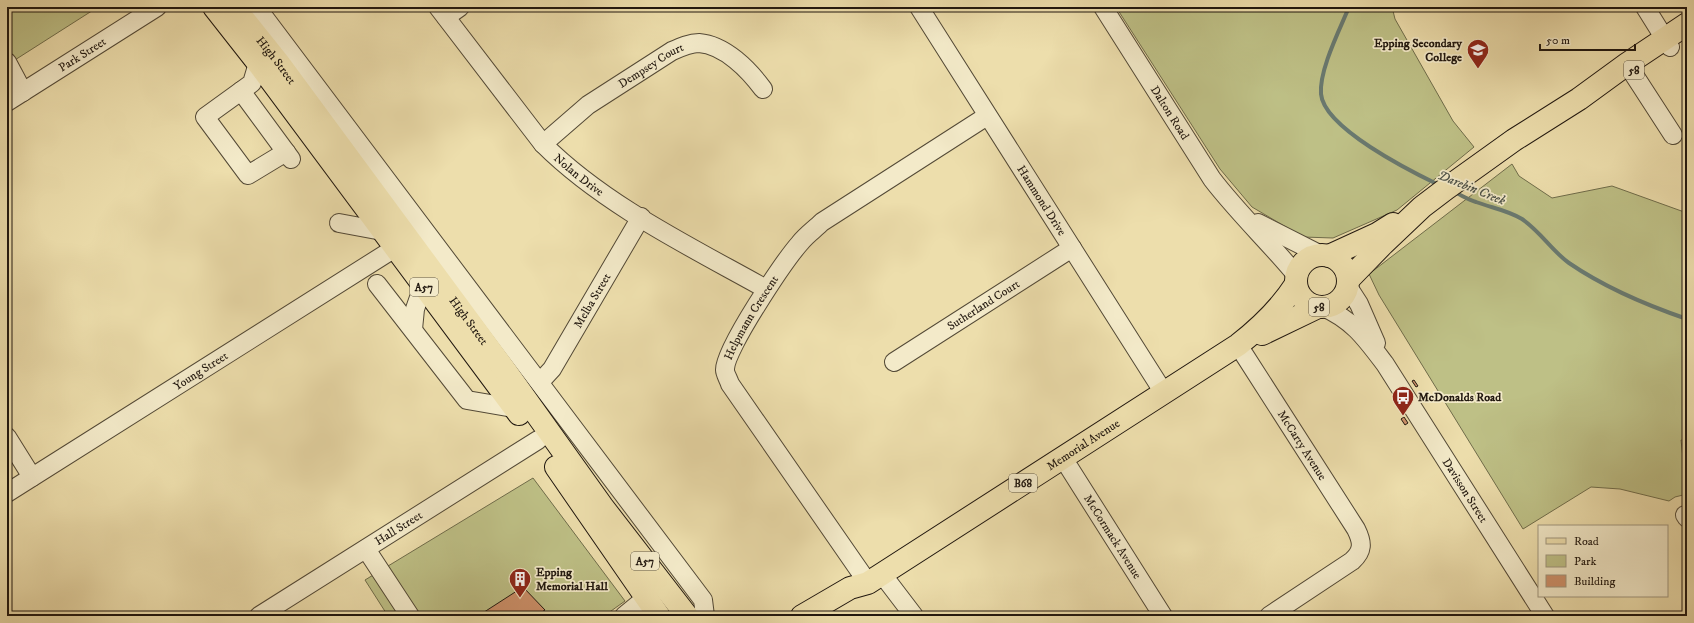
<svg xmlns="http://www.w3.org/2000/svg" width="1694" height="623" font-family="'IM FELL DW Pica',serif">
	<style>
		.green { fill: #bec086; stroke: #6f6c4a }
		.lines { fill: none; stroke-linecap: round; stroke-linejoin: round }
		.stream { stroke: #697970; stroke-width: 4 }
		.building { fill: #ce916b; stroke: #20170f }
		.minor-casing { stroke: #534936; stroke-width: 20 }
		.major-casing { stroke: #20170f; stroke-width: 24 }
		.minor { stroke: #f3eac9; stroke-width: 18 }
		.major { stroke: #eddeac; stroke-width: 22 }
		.labels { text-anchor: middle; stroke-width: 3.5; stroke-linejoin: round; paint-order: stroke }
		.shield { fill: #f3eac9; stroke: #5f5647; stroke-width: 1 }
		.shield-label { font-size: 11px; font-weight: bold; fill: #20170f }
		.poi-label { font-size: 12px; font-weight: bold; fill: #20170f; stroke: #f3eac9; text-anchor: start }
		.street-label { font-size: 12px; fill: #20170f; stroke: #f3eac9 }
		.water-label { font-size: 13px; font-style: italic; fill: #4b5047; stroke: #f3eac9 }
	</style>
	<rect width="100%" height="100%" fill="#eddeac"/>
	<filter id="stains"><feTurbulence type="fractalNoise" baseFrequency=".005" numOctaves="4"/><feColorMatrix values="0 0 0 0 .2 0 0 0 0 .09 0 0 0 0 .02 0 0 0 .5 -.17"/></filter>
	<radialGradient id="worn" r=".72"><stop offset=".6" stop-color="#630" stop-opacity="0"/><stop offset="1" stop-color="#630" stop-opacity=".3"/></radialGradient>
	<g class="green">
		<polygon points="7,7 98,7 7,65"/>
		<polygon points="1116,7 1392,7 1395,19 1453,121 1474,147 1397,210 1333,238 1303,237 1252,207 1220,169"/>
		<polygon points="1512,164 1519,176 1552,198 1612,186 1687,213 1687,441 1681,440 1687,494 1675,497 1669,501 1620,489 1591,487 1523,529 1379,295 1369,274"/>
		<polygon points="533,478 625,601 604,616 388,616 365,580"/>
	</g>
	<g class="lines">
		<g class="stream">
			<path d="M1349,7C1340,29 1319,70 1321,94C1324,128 1410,171 1439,185"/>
			<path d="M1454,192C1461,195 1469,200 1476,202C1492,208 1507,210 1522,219C1541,232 1552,251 1569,263C1604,287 1646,305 1687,319"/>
		</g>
	</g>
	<g class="building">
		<polygon points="1414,380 1418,386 1416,387 1412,381"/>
		<polygon points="1404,417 1408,423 1405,425 1401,419"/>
		<polygon points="523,587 545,610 540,613 543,616 478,616"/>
	</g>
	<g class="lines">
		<g class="minor-casing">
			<g id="minor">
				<path id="s1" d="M438,7L543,144C604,205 691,247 766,289"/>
				<path id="s2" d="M919,7L1164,393"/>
				<path id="s3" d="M1103,7L1212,179C1238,213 1270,243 1297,276"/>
				<polyline points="1645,7 1670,47"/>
				<polyline points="446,17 460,7"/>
				<polyline points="244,19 258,9 703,600 705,616"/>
				<polyline points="7,62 23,92"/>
				<polyline points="258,63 252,83 205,117 248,175 286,152"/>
				<polyline points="1627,64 1673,135"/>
				<polyline points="241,91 291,159"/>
				<path id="s4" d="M7,102L157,7"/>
				<path id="s5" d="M543,144L588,105L672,51C681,47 690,43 699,43C725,45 749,70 763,89"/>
				<polyline points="339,223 382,231"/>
				<polyline points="1258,223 1321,255"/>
				<polyline points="377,284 467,400 514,408"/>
				<polyline points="1348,287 1359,304 1376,343"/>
				<path id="s6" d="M1323,307C1353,320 1366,339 1385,364L1545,616"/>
				<polyline points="413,329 415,309 423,286"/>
				<path id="s7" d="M1238,345L1356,529C1363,543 1363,551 1352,561L1269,616"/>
				<path id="s8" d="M894,362L1072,248"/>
				<path id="s9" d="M540,382L552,369L641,217"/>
				<polyline points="7,437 32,477"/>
				<path id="s10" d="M1063,458L1163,616"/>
				<path id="s11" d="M7,493L395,248"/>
				<polyline points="1685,515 1687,518"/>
				<polyline points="366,549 410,616"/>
				<polyline points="882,574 914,616"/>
				<path id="s12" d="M868,583L730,384C729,380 725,374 725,370C724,350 785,260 800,243C806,235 815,229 822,222L987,116"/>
				<path id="s13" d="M259,616L538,440"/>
				<polyline points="624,616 646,598"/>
			</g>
		</g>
		<g class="major-casing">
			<g id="major">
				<polyline points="214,7 258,63 519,414"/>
				<path id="s14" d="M234,7L278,62L505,370L602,506L687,616"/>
				<circle cx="1322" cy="281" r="26"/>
				<polyline points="1329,256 1377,234 1393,224"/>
				<polyline points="1348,280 1383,244 1422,207 1447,188 1514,140 1579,99 1627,64 1687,24"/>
				<polyline points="1262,334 1318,307"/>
				<polyline points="556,467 659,616"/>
				<path id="s15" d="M802,616L850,588L868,583L1238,345C1261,327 1280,309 1296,284"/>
			</g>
		</g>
		<use href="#minor" class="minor"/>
		<use href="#major" class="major"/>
	</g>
	<defs>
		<g id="school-pin" transform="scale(1.15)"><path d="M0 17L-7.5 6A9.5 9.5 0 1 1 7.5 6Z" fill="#8f2418" stroke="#f3eac9"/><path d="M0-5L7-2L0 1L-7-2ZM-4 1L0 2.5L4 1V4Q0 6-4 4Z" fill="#fff"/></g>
		<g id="bus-pin" transform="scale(1.15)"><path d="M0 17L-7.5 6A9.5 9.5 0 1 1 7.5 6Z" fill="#8f2418" stroke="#f3eac9"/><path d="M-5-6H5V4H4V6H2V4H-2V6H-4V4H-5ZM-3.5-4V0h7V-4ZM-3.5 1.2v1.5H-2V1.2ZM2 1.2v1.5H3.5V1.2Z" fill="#fff"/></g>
		<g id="building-pin" transform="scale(1.15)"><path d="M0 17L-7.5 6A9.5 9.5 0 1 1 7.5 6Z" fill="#8f2418" stroke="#f3eac9"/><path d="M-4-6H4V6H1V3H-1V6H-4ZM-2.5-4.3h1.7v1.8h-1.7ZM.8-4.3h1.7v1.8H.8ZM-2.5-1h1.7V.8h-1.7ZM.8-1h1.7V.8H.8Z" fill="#fff"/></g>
	</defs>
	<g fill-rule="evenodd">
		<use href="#school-pin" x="1478" y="50"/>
		<use href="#bus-pin" x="1403" y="397"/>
		<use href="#building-pin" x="520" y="579"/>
	</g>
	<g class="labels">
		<g class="shield">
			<rect x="1624" y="61" width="20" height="18" rx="3"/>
			<rect x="410" y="278" width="28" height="18" rx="3"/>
			<rect x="1309" y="298" width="20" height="18" rx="3"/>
			<rect x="1009" y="474" width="28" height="18" rx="3"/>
			<rect x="631" y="552" width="28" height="18" rx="3"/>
		</g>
		<g class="shield-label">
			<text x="1634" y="74">58</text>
			<text x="424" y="291">A57</text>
			<text x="1319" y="311">58</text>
			<text x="1023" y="487">B68</text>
			<text x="645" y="565">A57</text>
		</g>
		<g class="poi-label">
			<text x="1462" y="47" text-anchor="end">Epping Secondary<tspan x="1462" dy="14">College</tspan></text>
			<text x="1418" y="401">McDonalds Road</text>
			<text x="536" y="576">Epping<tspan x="536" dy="14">Memorial Hall</tspan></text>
		</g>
		<g class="street-label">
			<text dy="4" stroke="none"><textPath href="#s4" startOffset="89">Park Street</textPath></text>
			<text dy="4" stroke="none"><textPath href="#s14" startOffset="68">High Street</textPath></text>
			<text dy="4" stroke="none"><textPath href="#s5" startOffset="134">Dempsey Court</textPath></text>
			<text dy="4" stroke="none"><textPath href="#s3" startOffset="125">Dalton Road</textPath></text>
			<text dy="4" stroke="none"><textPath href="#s1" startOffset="220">Nolan Drive</textPath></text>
			<text dy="4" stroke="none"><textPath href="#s2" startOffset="229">Hammond Drive</textPath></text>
			<text dy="4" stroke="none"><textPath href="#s9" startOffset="97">Melba Street</textPath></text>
			<text dy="4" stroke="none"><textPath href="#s8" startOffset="106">Sutherland Court</textPath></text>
			<text dy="4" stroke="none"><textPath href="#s12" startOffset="316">Helpmann Crescent</textPath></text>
			<text dy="4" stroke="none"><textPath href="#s14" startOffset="392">High Street</textPath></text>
			<text dy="4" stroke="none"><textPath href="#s11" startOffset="229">Young Street</textPath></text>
			<text dy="4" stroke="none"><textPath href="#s15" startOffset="330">Memorial Avenue</textPath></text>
			<text dy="4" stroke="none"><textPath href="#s7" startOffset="119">McCarty Avenue</textPath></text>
			<text dy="4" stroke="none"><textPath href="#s6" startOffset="235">Davisson Street</textPath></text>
			<text dy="4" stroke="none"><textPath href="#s13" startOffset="165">Hall Street</textPath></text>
			<text dy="4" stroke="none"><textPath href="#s10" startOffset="93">McCormack Avenue</textPath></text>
		</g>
		<g class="water-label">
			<text transform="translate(1472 187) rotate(22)" y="5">Darebin Creek</text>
		</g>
	</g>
	<rect width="1694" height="623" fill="none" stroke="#eddeac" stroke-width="24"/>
	<rect x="8" y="8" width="1678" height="607" fill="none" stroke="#20170f" stroke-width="2"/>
	<rect x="12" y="12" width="1670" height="599" fill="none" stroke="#20170f"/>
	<rect x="1538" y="525" width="130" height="72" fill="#f3eac9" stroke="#9f967f"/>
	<rect x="1546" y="538" width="20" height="6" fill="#eddeac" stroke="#9f967f"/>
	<text x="1574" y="545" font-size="12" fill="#20170f">Road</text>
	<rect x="1546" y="555" width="20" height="12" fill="#bec086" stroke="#9f967f"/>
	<text x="1574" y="565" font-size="12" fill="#20170f">Park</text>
	<rect x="1546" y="575" width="20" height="12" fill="#ce916b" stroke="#9f967f"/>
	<text x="1574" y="585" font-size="12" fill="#20170f">Building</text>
	<path d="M1540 44v6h95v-6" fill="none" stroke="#20170f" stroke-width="2"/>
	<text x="1546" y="44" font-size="12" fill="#20170f" stroke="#f3eac9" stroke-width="3" paint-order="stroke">50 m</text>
	<rect width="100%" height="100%" filter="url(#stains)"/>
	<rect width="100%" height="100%" fill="url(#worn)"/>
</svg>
